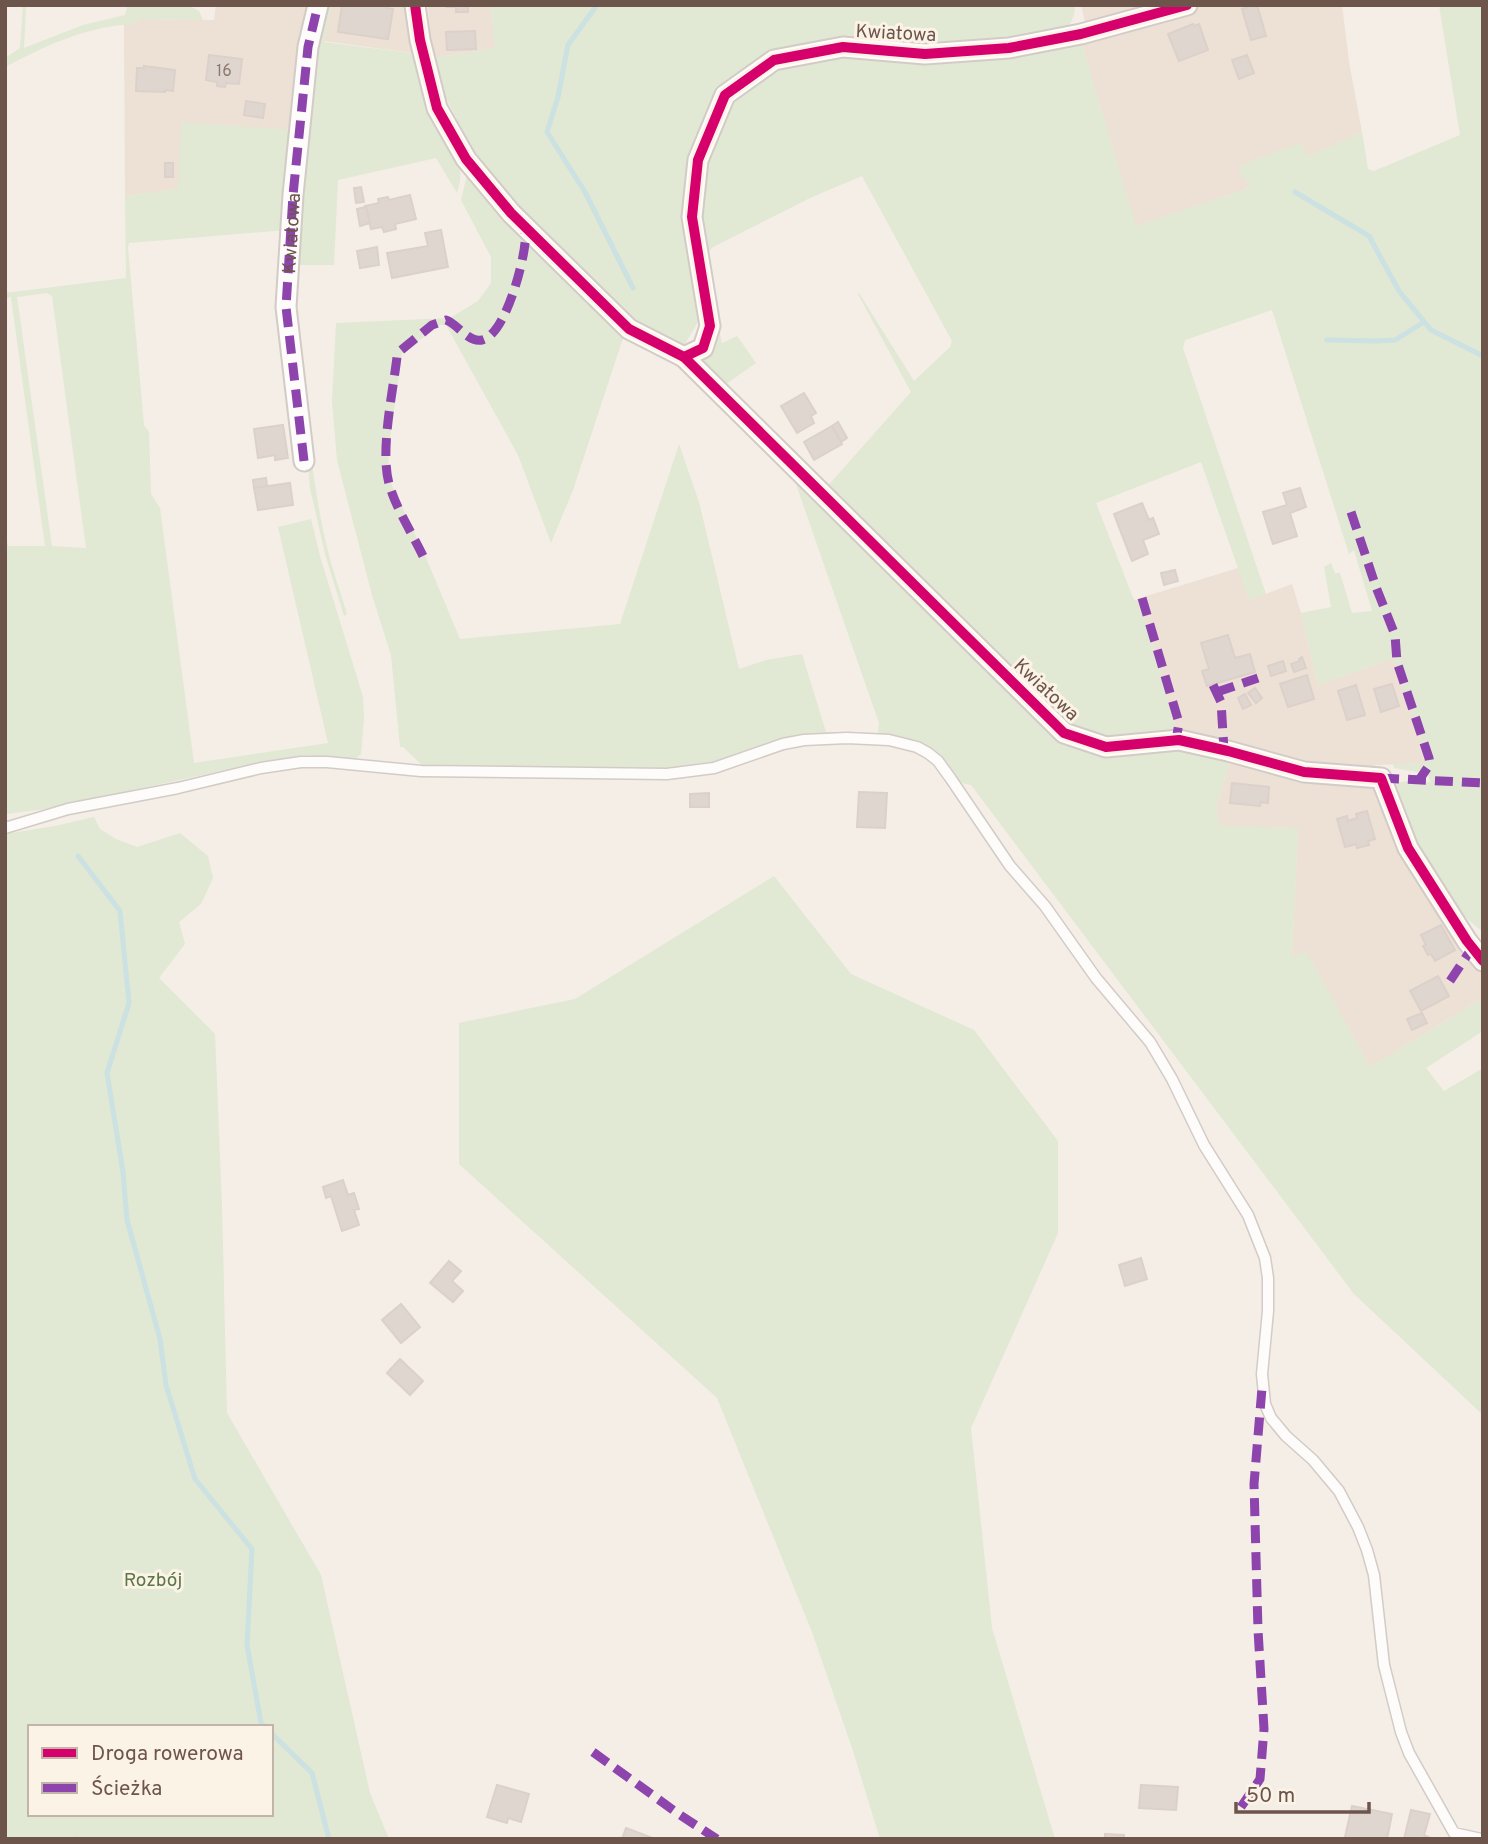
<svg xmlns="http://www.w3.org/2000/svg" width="1488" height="1844" font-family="Overpass,sans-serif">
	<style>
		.residential { fill: #ede0d5 }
		.green { fill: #e1e8d3; fill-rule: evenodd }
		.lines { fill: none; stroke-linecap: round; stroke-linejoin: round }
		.stream { stroke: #cbe1e2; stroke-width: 5 }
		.building { fill: #e0d6d0; stroke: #dcd1ca; stroke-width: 2 }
		.lane-casing { stroke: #d3cbc6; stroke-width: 13 }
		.street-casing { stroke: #d3cbc6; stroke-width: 23 }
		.lane { stroke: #fdfcfb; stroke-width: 10 }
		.street { stroke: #fdfcfb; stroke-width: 19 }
		.quiet { stroke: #8e44ad; stroke-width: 9; stroke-dasharray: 18 9; stroke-linecap: butt }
		.cycleway-casing { stroke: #fcf3e7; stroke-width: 15 }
		.cycleway { stroke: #d6006c; stroke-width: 10 }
		.labels { text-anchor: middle; stroke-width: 6; stroke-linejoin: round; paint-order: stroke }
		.number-label { font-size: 16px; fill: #8c776f }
		.street-label { font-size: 19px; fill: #6d554c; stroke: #fcf3e7 }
		.park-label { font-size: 19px; fill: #597848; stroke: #fcf3e7 }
	</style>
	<rect width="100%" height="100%" fill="#f4eee7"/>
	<g class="residential">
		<polygon points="216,5 315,5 297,130 178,189 125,196 124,24 137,24 139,19 214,20"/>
		<polygon points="332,5 411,5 419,54 324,41"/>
		<polygon points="428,5 490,5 495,48 434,58 431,43"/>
		<polygon points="1081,5 1342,5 1349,62 1362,132 1240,191 1136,227 1081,41 1089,39"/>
		<polygon points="1238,568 1249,600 1292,584 1301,613 1318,685 1393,658 1428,763 1375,765 1375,780 1483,963 1483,998 1370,1067 1306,951 1292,958 1298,828 1220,826 1216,808 1232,755 1174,733 1174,723 1150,633 1138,603 1137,599"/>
	</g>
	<g class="green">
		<path d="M23,5H26L24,48L83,25L125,15L128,5H188L199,11L203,20L139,19L137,24C90,25 46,45 5,67V58L20,48Z"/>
		<path d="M322,5H332L324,42L418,54L461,158L460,181L457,193L436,158L338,180L334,265H298C293,309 299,351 304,394C310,450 316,508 331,563C336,580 342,597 347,614L344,616L325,554L310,488L293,289L315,41Z"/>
		<polygon points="490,5 1075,5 1074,15 1067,31 1063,33 941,45 889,39 862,39 759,58 736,79 694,157 704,312 683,347 635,323 521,211 473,150 446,98 434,58 495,48"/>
		<polygon points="1439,5 1483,5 1483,932 1465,917 1461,917 1414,848 1419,845 1415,836 1409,839 1391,788 1395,783 1410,781 1430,782 1428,774 1394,768 1393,764 1428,763 1393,658 1318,685 1301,613 1331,607 1324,567 1331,563 1335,573 1340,573 1352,613 1372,611 1354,550 1349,554 1272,310 1185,340 1183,348 1266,594 1249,600 1201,462 1096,503 1134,600 1137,600 1150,633 1174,723 1174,733 1133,740 1094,737 1069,724 825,489 911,392 858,294 859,293 914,381 950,347 952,341 862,176 812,197 713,247 708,252 707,259 699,202 703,158 725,109 744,87 766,74 831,54 1081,41 1136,226 1240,191 1251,186 1239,173 1241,165 1300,143 1309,156 1362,132 1368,169 1374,171 1460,135"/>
		<path d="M181,122L297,130L286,230L129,243L128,248L144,425L149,432L151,494L160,508L194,763L328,743L278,527L311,519L320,556L363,697L364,718L361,754L354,760L305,755L240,767L44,809L7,814L5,792V530L8,546H45L11,297L5,298V293L126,278L125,196L178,189ZM47,293L52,296L86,548L52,546L17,297Z"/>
		<polygon points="469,167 626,329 573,490 551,543 518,455 446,325 440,325 402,353 388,452 389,473 392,486 424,553 460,639 620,624 679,444 699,502 739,669 766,660 802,654 826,732 878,734 879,723 789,464 1063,736 1187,747 1232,755 1216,808 1220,825 1298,828 1292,958 1306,950 1370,1067 1483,998 1483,1031 1426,1068 1444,1091 1483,1068 1483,1415 1354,1294 971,785 962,783 920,743 899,736 865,735 827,735 714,763 683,769 424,767 403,747 400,747 391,655 372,595 337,460 332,402 336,323 450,318 478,301 491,283 491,257 461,200"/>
		<polygon points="717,320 722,343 737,336 756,363 726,384 705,363 701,358"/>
		<path d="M94,817L100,829L116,839L137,847L180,833L208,856L213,878L201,904L179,922L185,944L159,978L215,1034L222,1206L227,1413L321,1575L370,1793L389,1839H5V834L55,826ZM30,1727H271V1814H30Z"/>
		<polygon points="774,876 851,974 974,1030 1058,1141 1058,1233 971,1428 992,1628 1055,1839 880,1839 853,1751 812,1632 717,1398 459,1164 459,1023 575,999"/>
	</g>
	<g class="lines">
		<g class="stream">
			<polyline points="597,5 568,45 558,97 547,132 585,192 633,288"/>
			<polyline points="1295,192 1369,236 1399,291 1431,330 1483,356"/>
			<polyline points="1327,340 1377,341 1395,340 1424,322"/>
			<polyline points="78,856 120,911 129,1003 107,1073 123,1172 127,1220 160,1339 166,1385 195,1479 252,1549 247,1645 261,1723 265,1727"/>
			<polyline points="271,1733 312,1773 329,1839"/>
			<polyline points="75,1839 76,1839"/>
		</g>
	</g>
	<g class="building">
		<polygon points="342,5 387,5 386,8 393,9 388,39 338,32"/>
		<polygon points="447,5 475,5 475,6 468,6 468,12 456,12 456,7 447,7"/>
		<polygon points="1254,5 1257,5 1266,36 1251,40 1242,9"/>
		<polygon points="1193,24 1194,26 1199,24 1208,50 1179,61 1168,34"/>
		<polygon points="475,31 476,49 447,50 446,32"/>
		<polygon points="209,55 242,59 239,84 226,83 225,87 217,86 217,82 206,80"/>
		<polygon points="1247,55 1254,73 1239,79 1232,60"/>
		<polygon points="144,66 175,70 173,91 165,90 165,92 136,91 137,68 144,68"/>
		<polygon points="246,101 265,104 263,118 244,115"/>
		<rect x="165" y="163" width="8" height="14"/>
		<polygon points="361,187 364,202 356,203 354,188"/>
		<polygon points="410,195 416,219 395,224 396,229 384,232 382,227 371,229 365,206 379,203 378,199 388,197 389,200"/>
		<polygon points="366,207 370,223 360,226 357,209"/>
		<polygon points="441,230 448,267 392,278 387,253 428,246 425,233"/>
		<polygon points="377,247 379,265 360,268 357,251"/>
		<polygon points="804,393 816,413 811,416 814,423 797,433 781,406"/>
		<polygon points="838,422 847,438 841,442 832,426"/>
		<polygon points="283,425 288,458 275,460 275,455 258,458 254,429"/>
		<polygon points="832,426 842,444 814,460 804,442"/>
		<polygon points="266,478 267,486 254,488 253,480"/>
		<polygon points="290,483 293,505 258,510 254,488"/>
		<polygon points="1300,488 1306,507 1290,513 1297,536 1273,544 1263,512 1287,505 1283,493"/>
		<polygon points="1142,503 1149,520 1153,518 1159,534 1143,540 1148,554 1132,561 1114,514"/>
		<polygon points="1175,570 1178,581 1164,585 1161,573"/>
		<polygon points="1228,635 1235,658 1250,654 1255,672 1207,686 1202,671 1209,669 1201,643"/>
		<polygon points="1302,657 1306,668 1294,672 1291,664 1300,661 1299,659"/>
		<polygon points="1283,661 1286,671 1271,676 1268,666"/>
		<polygon points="1307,675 1314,699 1288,707 1280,684"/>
		<polygon points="1392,684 1399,706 1381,712 1374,689"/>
		<polygon points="1356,685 1365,715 1347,720 1338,691"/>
		<polygon points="1255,688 1262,698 1256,703 1248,693"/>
		<polygon points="1245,694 1251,705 1243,709 1238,698"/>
		<polygon points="1232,783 1269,787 1268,803 1261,802 1260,806 1230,803"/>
		<polygon points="859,792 887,793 885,828 857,827"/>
		<polygon points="709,793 709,807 690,807 690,794"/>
		<polygon points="1367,811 1375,839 1368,841 1369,845 1357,848 1356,844 1345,847 1337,819 1347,816 1348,821 1357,818 1356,814"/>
		<polygon points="1441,925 1455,950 1435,961 1431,954 1428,955 1423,946 1426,945 1421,935"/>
		<polygon points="1438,976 1449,996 1421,1011 1410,991"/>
		<polygon points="1422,1013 1427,1023 1412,1030 1407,1019"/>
		<polygon points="343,1180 348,1195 354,1193 359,1209 354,1210 359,1225 342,1231 331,1196 326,1198 323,1187"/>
		<polygon points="1141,1258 1147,1279 1125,1286 1119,1265"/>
		<polygon points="449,1261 461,1271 452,1281 463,1291 453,1302 430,1283"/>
		<polygon points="401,1304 420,1327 401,1343 382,1320"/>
		<polygon points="400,1359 423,1381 410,1395 387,1373"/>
		<polygon points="497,1785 529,1794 521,1822 508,1818 507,1823 487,1817"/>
		<polygon points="1141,1785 1178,1787 1176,1810 1139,1808"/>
		<polygon points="1352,1806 1392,1814 1387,1839 1356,1839 1345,1837"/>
		<polygon points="1411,1810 1430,1814 1424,1835 1432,1839 1404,1839"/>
		<polygon points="626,1828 655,1839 622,1839"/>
		<polygon points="1105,1834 1124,1835 1124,1839 1105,1839"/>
	</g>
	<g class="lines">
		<g class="lane-casing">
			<polyline id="lane" points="5,828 68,809 178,788 261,768 301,762 327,762 421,771 667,774 714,768 783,744 804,740 847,738 889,740 917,747 928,753 938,761 951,779 1010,866 1045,906 1096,978 1150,1042 1172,1079 1204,1145 1248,1215 1265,1258 1268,1278 1268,1311 1262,1374 1265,1404 1271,1418 1286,1436 1313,1460 1339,1491 1358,1527 1367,1550 1374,1575 1384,1665 1401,1732 1409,1753 1454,1833 1481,1839"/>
		</g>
		<g class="street-casing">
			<g id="street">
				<polyline points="415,5 420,40 437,108 466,159 511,213 629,329 684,357 1064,733 1106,747 1179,740 1228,751 1304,772 1381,778 1408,848 1467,941 1483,961"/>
				<polyline points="684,357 703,348 710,326 692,217 698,160 725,95 774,60 843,47 925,54 1009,48 1081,34 1187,5"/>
				<polyline points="304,461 286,307 293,195 308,47 318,5"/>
			</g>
		</g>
		<use href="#lane" class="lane"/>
		<use href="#street" class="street"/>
		<g class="quiet">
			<path id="s1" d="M304,461L286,307L293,195L308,47L318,5"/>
			<polyline points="1351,512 1376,587 1395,635 1397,662 1429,758 1430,764 1419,780"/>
			<path d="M423,556C412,533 397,510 390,487C379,454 393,392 397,357L400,351L432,325L446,320C458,324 468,343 482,340C505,335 523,265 525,243C526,238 525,232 525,227"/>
			<polyline points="1142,598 1179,723 1176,740"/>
			<polyline points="1213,685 1221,702 1224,750"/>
			<polyline points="1217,692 1258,678"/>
			<polyline points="1381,778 1483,783"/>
			<polyline points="1450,981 1472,948"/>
			<polyline points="593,1752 680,1815 717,1839"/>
			<polyline points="1241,1807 1260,1779 1264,1729 1258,1630 1254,1484 1262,1388"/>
		</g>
		<g class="cycleway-casing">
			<g id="cycleway">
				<polyline points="415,5 420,40 437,108 466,159 511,213 629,329 684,357 1064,733 1106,747 1179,740 1228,751 1304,772 1381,778 1408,848 1467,941 1483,961"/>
				<polyline points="684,357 703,348 710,326 692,217 698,160 725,95 774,60 843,47 925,54 1009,48 1081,34 1187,5"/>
			</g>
		</g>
		<use href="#cycleway" class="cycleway"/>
	</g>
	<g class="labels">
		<g class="number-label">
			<text x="224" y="76">16</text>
		</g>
		<g class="street-label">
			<text transform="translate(896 32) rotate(3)" y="7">Kwiatowa</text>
			<text dy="7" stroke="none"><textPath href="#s1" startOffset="229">Kwiatowa</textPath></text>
			<text transform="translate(1047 689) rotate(43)" y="7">Kwiatowa</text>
		</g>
		<g class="park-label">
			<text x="153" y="1586">Rozbój</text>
		</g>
	</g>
	<rect width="1488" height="1844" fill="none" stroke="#6d554c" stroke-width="14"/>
	<rect x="28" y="1725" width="245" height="91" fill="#fcf3e7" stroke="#c3b4a9" stroke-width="2"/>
	<rect x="42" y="1748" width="35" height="10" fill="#d6006c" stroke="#c3b4a9" stroke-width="2"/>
	<text x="91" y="1760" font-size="21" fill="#6d554c">Droga rowerowa</text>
	<rect x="42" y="1783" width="35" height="10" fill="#8e44ad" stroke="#c3b4a9" stroke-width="2"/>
	<text x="91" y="1795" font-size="21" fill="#6d554c">Ścieżka</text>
	<path d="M1236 1802v10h133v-10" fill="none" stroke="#6d554c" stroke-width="3.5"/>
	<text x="1246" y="1802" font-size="21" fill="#6d554c" stroke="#fcf3e7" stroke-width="5" paint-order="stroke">50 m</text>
</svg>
